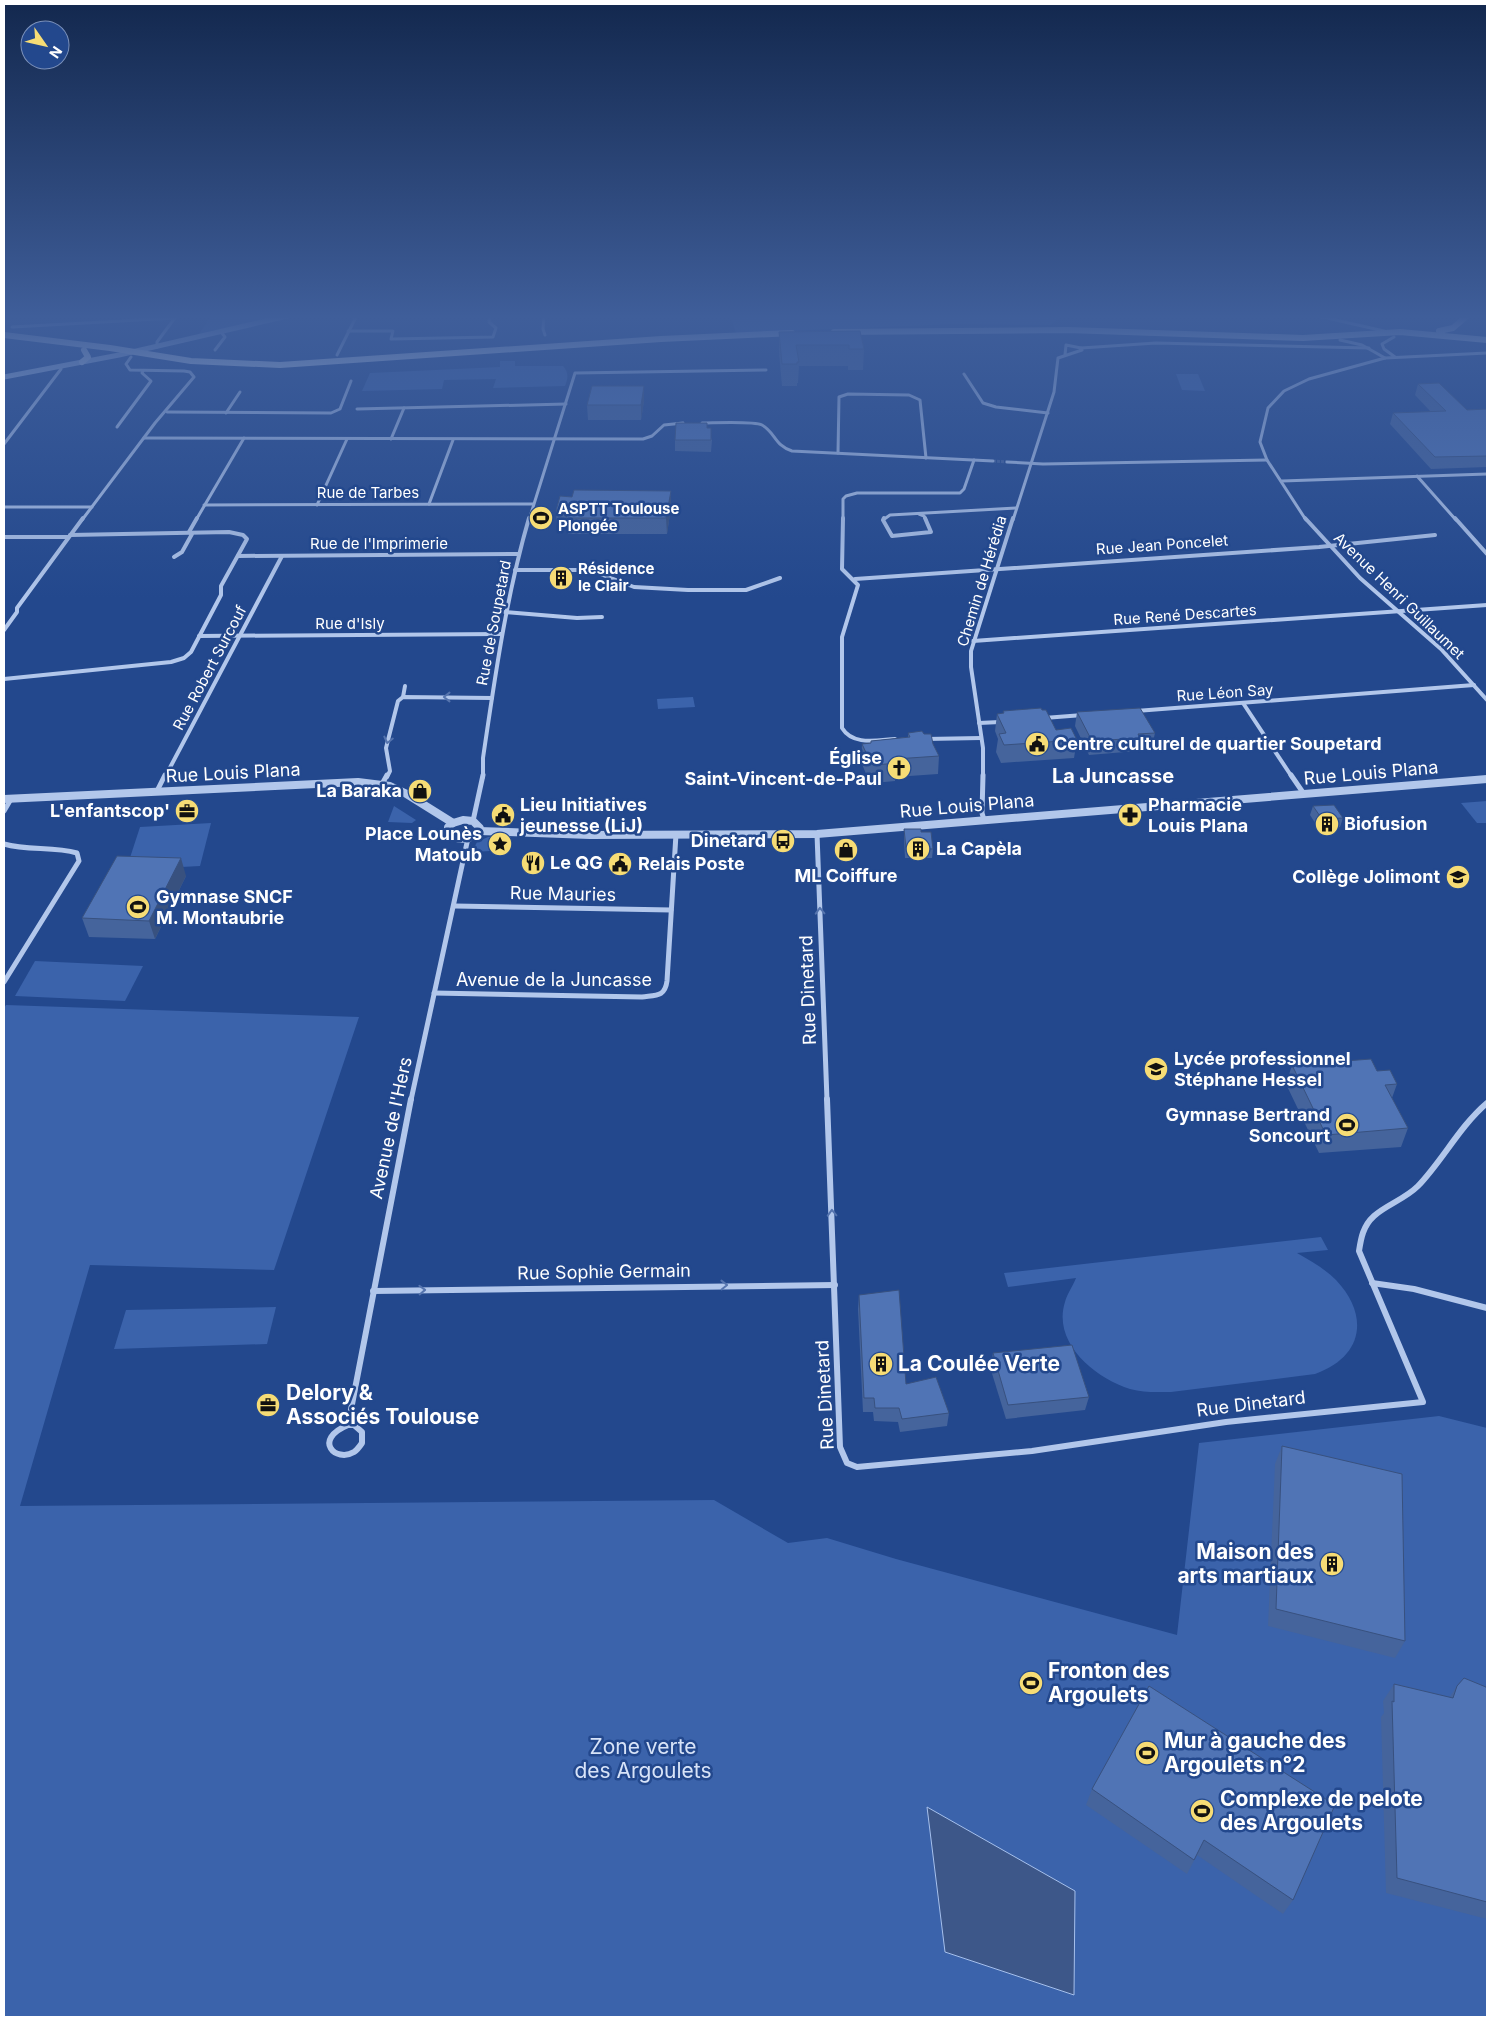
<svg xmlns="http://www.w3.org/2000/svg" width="1491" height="2021" font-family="Inter,sans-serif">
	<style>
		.green { fill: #3b63ab }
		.water { fill: #3d5789; stroke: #a6c0ec }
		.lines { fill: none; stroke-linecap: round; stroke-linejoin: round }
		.minor-tunnel { stroke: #44639e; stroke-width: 3; stroke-dasharray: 3 1; stroke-linecap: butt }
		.minor-far3 { stroke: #b2c7eb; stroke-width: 3 }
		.minor-far2 { stroke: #b2c7eb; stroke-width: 4 }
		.minor-far1 { stroke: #b2c7eb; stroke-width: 5 }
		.minor { stroke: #b2c7eb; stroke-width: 6 }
		.tertiary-far1 { stroke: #b2c7eb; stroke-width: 5 }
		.tertiary { stroke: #b2c7eb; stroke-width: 8 }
		.secondary { stroke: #dde7f9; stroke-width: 6 }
		.wall { fill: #45649c }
		.shaded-wall { fill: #38517f }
		.building { fill: #5074b5; stroke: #38517f }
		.oneway { stroke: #5574ae }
		.labels { text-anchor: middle; stroke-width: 5; stroke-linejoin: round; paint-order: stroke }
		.far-street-label { font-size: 15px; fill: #fff; stroke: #23488d }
		.far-poi-label { font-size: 15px; font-weight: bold; fill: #fff; stroke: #23488d; text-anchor: start }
		.poi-label { font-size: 18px; font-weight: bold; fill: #fff; stroke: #23488d; text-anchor: start }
		.street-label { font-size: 18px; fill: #fff; stroke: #23488d }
		.quarter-label { font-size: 20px; font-weight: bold; fill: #fff; stroke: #23488d }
		.near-poi-label { font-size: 21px; font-weight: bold; fill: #fff; stroke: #23488d; text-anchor: start }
		.near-park-label { font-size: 21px; fill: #d7e3f8; stroke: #23488d }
	</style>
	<rect width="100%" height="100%" fill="#23488d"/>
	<g class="green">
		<polygon points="212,315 271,315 270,318 199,334"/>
		<polygon points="730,315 1060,315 1054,323 1050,325 955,324 736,333"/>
		<path d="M500,361H515V366H563C569,372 568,379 565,386L493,388L496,379L444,380L442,389L362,391L370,373L500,367Z"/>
		<polygon points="1176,374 1198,374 1205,391 1182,390"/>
		<polygon points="693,697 695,707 658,709 657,699"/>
		<polygon points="1487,801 1487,823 1477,823 1461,803"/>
		<polygon points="394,806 416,820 412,823 388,822"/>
		<polygon points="211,823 200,866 126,870 140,827"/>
		<polygon points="488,837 494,837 490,851 472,852 477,842"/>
		<polygon points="35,961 143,966 125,1001 15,996"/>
		<polygon points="6,1005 359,1017 274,1270 90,1265 20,1506 714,1500 788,1543 827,1538 896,1559 1177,1635 1199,1443 1439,1416 1487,1428 1487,2017 4,2017 4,1008"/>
		<path d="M1321,1237L1328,1250L1297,1253C1311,1261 1325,1269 1336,1280C1370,1316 1363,1357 1315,1374L1171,1392C1157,1392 1144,1393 1130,1389C1095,1378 1052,1343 1065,1302C1067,1294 1073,1286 1076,1278L1008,1287L1004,1273Z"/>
		<polygon points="276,1307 267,1344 114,1349 126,1310"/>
	</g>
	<polygon class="water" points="927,1807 1075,1891 1074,1995 945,1952"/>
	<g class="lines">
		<polyline class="minor-tunnel" points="993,461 1007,462"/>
		<g class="minor-far3">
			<polyline points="544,315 543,329 545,335"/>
			<polyline points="1314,315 1384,331"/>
			<polyline points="12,327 175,318"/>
			<polyline points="348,331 393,331 391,339 493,337 496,328 489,322 490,315"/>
			<polyline points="1394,337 1382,344 1384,349 1395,357"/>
			<polyline points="1340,340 1362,345 1385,358"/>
			<polyline points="157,347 157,342 177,315"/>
			<polyline points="1081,348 1156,343 1369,348"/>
			<polyline points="215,350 225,337 221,332"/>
			<polyline points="337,355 357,315"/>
			<polyline points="964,374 983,403 996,407 1048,413"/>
			<polyline points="357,409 566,404"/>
			<polyline points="167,412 331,413 340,409 351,381"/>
			<polyline points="226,413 240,392"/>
			<path d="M702,423C714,423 754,421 762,425C775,432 775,446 792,451L993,461"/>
			<polyline points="117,427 151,381 142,373 143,371"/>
			<polyline points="144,438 643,439 652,436 664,425 683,423"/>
			<polyline points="391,439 404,408"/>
			<polyline points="4,444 61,369 61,366"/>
			<polyline points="838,453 839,397 848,394 909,395 920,400 926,458"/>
			<polyline points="1007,462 1043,464 1267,460"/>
			<polyline points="1417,476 1456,520"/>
			<polyline points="1282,481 1487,474"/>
			<polyline points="429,504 453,440"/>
			<polyline points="204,505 533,504"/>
			<polyline points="317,505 347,439"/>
			<polyline points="4,507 92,507"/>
			<polyline points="919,514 924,516 926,520"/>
			<polyline points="82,520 155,423 194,377 190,372 184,371 130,370 126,364 131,357"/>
			<polyline points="196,520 244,438"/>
			<polyline points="529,520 575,373 766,370"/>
			<polyline points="843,520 843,499 846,496 857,493 960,493 964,489 974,460"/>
			<polyline points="883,520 890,515 1016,508"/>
			<polyline points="1013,520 1054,392 1058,358 1082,350 1081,348 1066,345 1065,355"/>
			<polyline points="1306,520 1267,460 1260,442 1268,408 1284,391 1309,379 1385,358 1487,353"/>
		</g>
		<g class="minor-far2">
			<path d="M843,518L842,569L858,585L842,637V728C853,746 877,740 895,739"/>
			<polyline points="884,518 883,520 892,536 931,532 925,518"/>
			<polyline points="1305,518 1360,578 1441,649 1487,700"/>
			<polyline points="1455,518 1487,554"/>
			<polyline points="4,537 68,537"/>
			<polyline points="238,556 519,554"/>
			<polyline points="174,557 182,552 192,534 189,532 197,518"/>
			<polyline points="515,570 590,570 634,587 688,590 746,590 780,578"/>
			<polyline points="855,579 1319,547 1435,535"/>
			<polyline points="505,612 577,618 602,617"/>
			<polyline points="4,630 17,612 17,608 83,518"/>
			<polyline points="199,636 502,634"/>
			<polyline points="973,641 1487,605"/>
			<polyline points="4,679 171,662 184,658 191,652 221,595 221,586 247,539 243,535 229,532 70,535"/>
			<polyline points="403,697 405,686"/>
			<polyline points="1243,703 1292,777"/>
			<polyline points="1136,711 1474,685"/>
			<polyline points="1044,718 1083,715"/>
			<polyline points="979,723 1000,722"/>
			<polyline points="926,739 981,738"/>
			<polyline points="165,777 282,556"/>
			<polyline points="387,777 390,771 386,748 398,701 403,697 492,698"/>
			<path d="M483,777V758C495,677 506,597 529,518"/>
			<polyline points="983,777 983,748 971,667 971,651 1013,518"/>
		</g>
		<g class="minor-far1">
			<polyline points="983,775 982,813 984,820"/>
			<polyline points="1291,775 1304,794"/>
			<polyline points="382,784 387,775"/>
			<polyline points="157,791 165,775"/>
			<polyline points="4,811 11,799"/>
			<polyline points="473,821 483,775"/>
			<polyline points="817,834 827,1100"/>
			<path d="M4,844C28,851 53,846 77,853L79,861L4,982"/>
			<polyline points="455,906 671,910"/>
			<path d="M434,993L642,997C656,995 665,997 667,981L676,834"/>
			<polyline points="411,1100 468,838"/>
		</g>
		<g class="minor">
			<path d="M827,1099L840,1447L847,1463L857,1467L1032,1451L1226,1422L1423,1402L1359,1251C1361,1238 1363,1226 1374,1216C1386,1205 1405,1199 1418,1186C1443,1160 1459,1127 1487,1103"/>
			<polyline points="1372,1283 1414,1289 1487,1308"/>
			<polyline points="373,1291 835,1285"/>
			<polyline points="348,1425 411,1099"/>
			<path d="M348,1425H354L362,1432V1443C360,1446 357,1450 354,1452C336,1463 312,1440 348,1425Z"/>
		</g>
		<polyline class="tertiary-far1" points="4,377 119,355 292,315"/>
		<g class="tertiary">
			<polyline points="4,799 358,782 390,786 405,793 453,823"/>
			<path d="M463,820L473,821L480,828L477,834C467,840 457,841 448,833V827L453,823Z"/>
			<polyline points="479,831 590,835 817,834 1487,779"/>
		</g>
		<g class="secondary">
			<polyline points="1439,331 1453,328 1468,315"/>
			<polyline points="834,332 1068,330 1303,338 1400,332 1487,340"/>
			<polyline points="4,335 110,348 191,361 280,365 661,339 792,333"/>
			<polyline points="82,362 88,357 84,350"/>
		</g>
	</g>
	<g class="wall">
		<polygon points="860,331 864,349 863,370 848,370 848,366 799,366 798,383 797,383 797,386 782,386 779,353 779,332"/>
		<polygon points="1418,384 1467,410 1487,409 1487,467 1431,469 1390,424 1393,413 1431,412 1415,395"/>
		<polygon points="644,401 641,420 588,420 587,405"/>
		<polygon points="707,428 712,440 711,452 675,451 675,440"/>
		<polygon points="671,507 667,534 568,534 567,527 557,527 556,511"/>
		<polygon points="1003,711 1056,730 1077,740 1074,758 1001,763 996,752 998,739 995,731 997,714 1003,713"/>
		<polygon points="1077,712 1155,733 1152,746 1138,747 1137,751 1089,755 1075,726"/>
		<polygon points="908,733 924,734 933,744 939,756 938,774 895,777 895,781 874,783 870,776 867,776 861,762 862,744 871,743 871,741 908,737"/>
		<polygon points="1313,806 1343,818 1340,827 1319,829 1310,815"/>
		<polygon points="904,829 921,832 933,849 932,858 905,858 904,838"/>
		<polygon points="186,876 155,939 89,937 82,918"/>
		<polygon points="1292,1065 1377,1071 1397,1084 1392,1098 1408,1128 1401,1147 1319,1153 1286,1084"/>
		<polygon points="859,1295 906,1384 949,1413 947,1426 900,1432 898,1422 874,1421 873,1412 863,1412 858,1309"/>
		<polygon points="993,1353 1089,1397 1085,1410 1006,1419 990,1367"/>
		<polygon points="1282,1446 1405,1641 1395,1658 1268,1626 1275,1464"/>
		<polygon points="1394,1684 1449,1698 1457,1686 1487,1689 1487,1919 1386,1893 1381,1717 1384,1713 1383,1701"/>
		<polygon points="1149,1686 1293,1900 1283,1914 1197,1855 1187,1874 1086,1805 1092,1789"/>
	</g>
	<g class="shaded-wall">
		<polygon points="644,386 644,401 641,420 641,405"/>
		<polygon points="671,491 671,507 667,534 666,518"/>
		<polygon points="181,858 186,876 155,939 149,921"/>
	</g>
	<g class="building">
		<polygon points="860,331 864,349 849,349 849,345 796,345 799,362 797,362 797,364 782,364 779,332"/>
		<polygon points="1439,383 1467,410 1487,409 1487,456 1435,457 1393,413 1446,411 1418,384"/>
		<polygon points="592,386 644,386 641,405 587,405"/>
		<polygon points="676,423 707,423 707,428 711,428 711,440 675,440"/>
		<polygon points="574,490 671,491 666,518 566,518 568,511 556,511 560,496 572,497"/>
		<polygon points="1041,708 1042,710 1046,710 1056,730 1071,728 1077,740 1004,745 999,734 1006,733 997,714 1004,713 1003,711"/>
		<polygon points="1140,708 1155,733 1138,734 1140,738 1092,741 1077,712"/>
		<polygon points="922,731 924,734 931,734 933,744 939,756 895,759 896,763 876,765 871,758 869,759 862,744 871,743 871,741 910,737 908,733"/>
		<polygon points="1334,805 1343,818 1322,819 1313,806"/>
		<polygon points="904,829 921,829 921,832 931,832 933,849 906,848"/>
		<polygon points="117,856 181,858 149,921 82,918"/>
		<polygon points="1371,1059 1377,1071 1390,1070 1397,1084 1385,1085 1408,1128 1326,1135 1292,1065"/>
		<polygon points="899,1290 906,1384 936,1377 949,1413 902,1419 899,1408 875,1408 874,1398 864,1398 859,1295"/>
		<polygon points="1072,1345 1089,1397 1008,1405 993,1353"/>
		<polygon points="1282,1446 1402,1474 1405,1641 1276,1609"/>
		<polygon points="1464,1678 1486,1687 1487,1689 1487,1902 1397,1878 1392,1701 1394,1702 1394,1684 1453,1698 1457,1686"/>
		<polygon points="1149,1686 1335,1805 1293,1900 1204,1840 1194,1860 1092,1789"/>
	</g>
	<defs><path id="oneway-chevron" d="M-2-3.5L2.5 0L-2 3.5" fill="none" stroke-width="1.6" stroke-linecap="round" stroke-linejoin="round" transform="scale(1.25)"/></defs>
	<g class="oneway">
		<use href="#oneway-chevron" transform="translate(447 697) rotate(180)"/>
		<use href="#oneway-chevron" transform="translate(388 740) rotate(103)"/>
		<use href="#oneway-chevron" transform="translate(820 911) rotate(-92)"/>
		<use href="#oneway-chevron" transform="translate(832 1213) rotate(-92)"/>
		<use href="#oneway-chevron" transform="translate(724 1285) rotate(-1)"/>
		<use href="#oneway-chevron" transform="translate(422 1290) rotate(-2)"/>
	</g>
	<linearGradient id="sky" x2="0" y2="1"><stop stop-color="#13284e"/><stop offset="0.53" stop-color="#3f5e9a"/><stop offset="1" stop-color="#3f5e9a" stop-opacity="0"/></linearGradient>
	<rect width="1491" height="598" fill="url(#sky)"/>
	<defs>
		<g id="stadium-disc" transform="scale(1.25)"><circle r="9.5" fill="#f6dc75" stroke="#23488d"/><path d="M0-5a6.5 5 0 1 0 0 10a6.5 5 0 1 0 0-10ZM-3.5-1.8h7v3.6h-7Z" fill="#111"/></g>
		<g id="building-disc" transform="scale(1.25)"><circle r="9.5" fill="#f6dc75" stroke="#23488d"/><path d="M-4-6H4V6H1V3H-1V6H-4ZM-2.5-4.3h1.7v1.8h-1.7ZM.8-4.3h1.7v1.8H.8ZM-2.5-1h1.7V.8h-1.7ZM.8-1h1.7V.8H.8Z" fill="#111"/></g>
		<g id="civic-disc" transform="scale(1.25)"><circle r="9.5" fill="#f6dc75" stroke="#23488d"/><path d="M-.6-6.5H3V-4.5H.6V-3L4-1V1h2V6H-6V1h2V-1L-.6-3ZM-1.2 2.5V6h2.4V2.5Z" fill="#111"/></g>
		<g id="church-disc" transform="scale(1.25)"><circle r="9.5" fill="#f6dc75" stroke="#23488d"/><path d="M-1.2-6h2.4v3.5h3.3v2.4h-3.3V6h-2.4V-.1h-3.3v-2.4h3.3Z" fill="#111"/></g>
		<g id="shop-disc" transform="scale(1.25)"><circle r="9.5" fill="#f6dc75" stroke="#23488d"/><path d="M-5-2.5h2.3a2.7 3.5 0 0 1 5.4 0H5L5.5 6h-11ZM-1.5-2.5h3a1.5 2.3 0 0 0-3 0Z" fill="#111"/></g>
		<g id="office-disc" transform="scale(1.25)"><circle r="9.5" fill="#f6dc75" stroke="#23488d"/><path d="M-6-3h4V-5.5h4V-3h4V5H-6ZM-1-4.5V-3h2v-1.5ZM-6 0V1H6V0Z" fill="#111"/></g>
		<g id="pharmacy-disc" transform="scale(1.25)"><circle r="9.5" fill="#f6dc75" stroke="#23488d"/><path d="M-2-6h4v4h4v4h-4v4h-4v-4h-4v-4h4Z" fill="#111"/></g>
		<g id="bus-disc" transform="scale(1.25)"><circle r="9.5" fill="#f6dc75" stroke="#23488d"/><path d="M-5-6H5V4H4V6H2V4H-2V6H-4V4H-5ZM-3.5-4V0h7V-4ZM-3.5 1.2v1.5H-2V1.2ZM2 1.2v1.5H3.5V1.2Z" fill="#111"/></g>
		<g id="sight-disc" transform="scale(1.25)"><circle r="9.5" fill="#f6dc75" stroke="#23488d"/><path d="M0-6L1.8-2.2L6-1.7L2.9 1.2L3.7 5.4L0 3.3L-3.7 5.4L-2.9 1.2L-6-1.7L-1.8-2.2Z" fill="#111"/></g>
		<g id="restaurant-disc" transform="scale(1.25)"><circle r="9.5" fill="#f6dc75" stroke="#23488d"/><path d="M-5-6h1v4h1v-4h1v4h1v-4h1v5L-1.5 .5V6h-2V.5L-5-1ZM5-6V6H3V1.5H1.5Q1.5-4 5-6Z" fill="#111"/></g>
		<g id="school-disc" transform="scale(1.25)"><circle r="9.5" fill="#f6dc75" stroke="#23488d"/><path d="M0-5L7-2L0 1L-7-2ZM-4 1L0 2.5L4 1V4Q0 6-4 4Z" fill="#111"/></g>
	</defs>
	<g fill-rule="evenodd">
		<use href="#stadium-disc" x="541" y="518"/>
		<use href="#building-disc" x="561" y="578"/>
		<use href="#civic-disc" x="1037" y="744"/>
		<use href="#church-disc" x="899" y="768"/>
		<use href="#shop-disc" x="420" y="791"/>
		<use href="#office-disc" x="187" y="811"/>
		<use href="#civic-disc" x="503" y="815"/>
		<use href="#pharmacy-disc" x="1130" y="815"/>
		<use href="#building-disc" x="1327" y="824"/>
		<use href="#bus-disc" x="783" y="841"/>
		<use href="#sight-disc" x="500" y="844"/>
		<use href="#building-disc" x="918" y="849"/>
		<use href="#shop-disc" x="846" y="850"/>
		<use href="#restaurant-disc" x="533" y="863"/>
		<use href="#civic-disc" x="620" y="864"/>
		<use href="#school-disc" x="1458" y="877"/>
		<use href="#stadium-disc" x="138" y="907"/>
		<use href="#school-disc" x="1156" y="1069"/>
		<use href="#stadium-disc" x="1347" y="1125"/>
		<use href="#building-disc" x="881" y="1364"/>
		<use href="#office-disc" x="268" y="1405"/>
		<use href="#building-disc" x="1332" y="1564"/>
		<use href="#stadium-disc" x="1031" y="1683"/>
		<use href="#stadium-disc" x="1147" y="1753"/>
		<use href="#stadium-disc" x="1202" y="1811"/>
	</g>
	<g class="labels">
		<g class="far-street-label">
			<text x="368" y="498">Rue de Tarbes</text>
			<text x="379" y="549">Rue de l'Imprimerie</text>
			<text transform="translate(1162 545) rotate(-4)" y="5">Rue Jean Poncelet</text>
			<text transform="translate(982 581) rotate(-73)" y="5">Chemin de Hérédia</text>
			<text transform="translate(1399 596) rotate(44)" y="5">Avenue Henri Guillaumet</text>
			<text transform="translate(1185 615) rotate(-4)" y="5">Rue René Descartes</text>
			<text transform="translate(494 623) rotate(-79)" y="5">Rue de Soupetard</text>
			<text x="350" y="629">Rue d'Isly</text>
			<text transform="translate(210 668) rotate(-62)" y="5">Rue Robert Surcouf</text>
			<text transform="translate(1225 693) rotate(-4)" y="5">Rue Léon Say</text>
		</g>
		<g class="far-poi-label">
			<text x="558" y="514">ASPTT Toulouse<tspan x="558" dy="17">Plongée</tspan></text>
			<text x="578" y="574">Résidence<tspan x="578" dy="17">le Clair</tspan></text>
		</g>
		<g class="poi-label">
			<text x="1054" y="750">Centre culturel de quartier Soupetard</text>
			<text x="882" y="764" text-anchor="end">Église<tspan x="882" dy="21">Saint-Vincent-de-Paul</tspan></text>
			<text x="402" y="797" text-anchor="end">La Baraka</text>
			<text x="520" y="811">Lieu Initiatives<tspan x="520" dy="21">jeunesse (LiJ)</tspan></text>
			<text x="1148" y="811">Pharmacie<tspan x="1148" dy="21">Louis Plana</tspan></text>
			<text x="170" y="817" text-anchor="end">L'enfantscop'</text>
			<text x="1344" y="830">Biofusion</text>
			<text x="482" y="840" text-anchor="end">Place Lounès<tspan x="482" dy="21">Matoub</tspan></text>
			<text x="766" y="847" text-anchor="end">Dinetard</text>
			<text x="936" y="855">La Capèla</text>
			<text x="550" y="869">Le QG</text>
			<text x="638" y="870">Relais Poste</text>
			<text x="846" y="882" text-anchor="middle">ML Coiffure</text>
			<text x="1440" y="883" text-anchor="end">Collège Jolimont</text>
			<text x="156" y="903">Gymnase SNCF<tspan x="156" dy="21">M. Montaubrie</tspan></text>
			<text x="1174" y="1065">Lycée professionnel<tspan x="1174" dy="21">Stéphane Hessel</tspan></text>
			<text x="1330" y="1121" text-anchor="end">Gymnase Bertrand<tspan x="1330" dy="21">Soncourt</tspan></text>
		</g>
		<g class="street-label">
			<text transform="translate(233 773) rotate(-3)" y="6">Rue Louis Plana</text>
			<text transform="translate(1371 773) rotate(-5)" y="6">Rue Louis Plana</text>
			<text transform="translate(967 806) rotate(-5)" y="6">Rue Louis Plana</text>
			<text transform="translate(563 894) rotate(1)" y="6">Rue Mauries</text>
			<text x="554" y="986">Avenue de la Juncasse</text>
			<text transform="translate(808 990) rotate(-92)" y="6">Rue Dinetard</text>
			<text transform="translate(391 1128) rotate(-78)" y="6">Avenue de l'Hers</text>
			<text transform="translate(604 1272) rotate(-1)" y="6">Rue Sophie Germain</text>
			<text transform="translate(825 1395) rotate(-93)" y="6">Rue Dinetard</text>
			<text transform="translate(1251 1404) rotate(-7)" y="6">Rue Dinetard</text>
		</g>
		<g class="quarter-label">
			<text x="1113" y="783">La Juncasse</text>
		</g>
		<g class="near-poi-label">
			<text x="898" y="1371">La Coulée Verte</text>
			<text x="286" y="1400">Delory &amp;<tspan x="286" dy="24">Associés Toulouse</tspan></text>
			<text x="1314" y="1559" text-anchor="end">Maison des<tspan x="1314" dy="24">arts martiaux</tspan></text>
			<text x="1048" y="1678">Fronton des<tspan x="1048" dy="24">Argoulets</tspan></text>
			<text x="1164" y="1748">Mur à gauche des<tspan x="1164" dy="24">Argoulets n°2</tspan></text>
			<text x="1220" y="1806">Complexe de pelote<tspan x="1220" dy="24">des Argoulets</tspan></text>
		</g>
		<g class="near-park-label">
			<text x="643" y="1754">Zone verte<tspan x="643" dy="24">des Argoulets</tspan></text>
		</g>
	</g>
	<rect width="1491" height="2021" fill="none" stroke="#ffffff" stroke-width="10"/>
	<g transform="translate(45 45) rotate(124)"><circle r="24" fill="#23488d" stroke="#7b91bb"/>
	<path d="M0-4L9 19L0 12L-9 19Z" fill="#f6dc75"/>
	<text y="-8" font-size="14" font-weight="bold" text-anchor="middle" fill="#ffffff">N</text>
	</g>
</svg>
